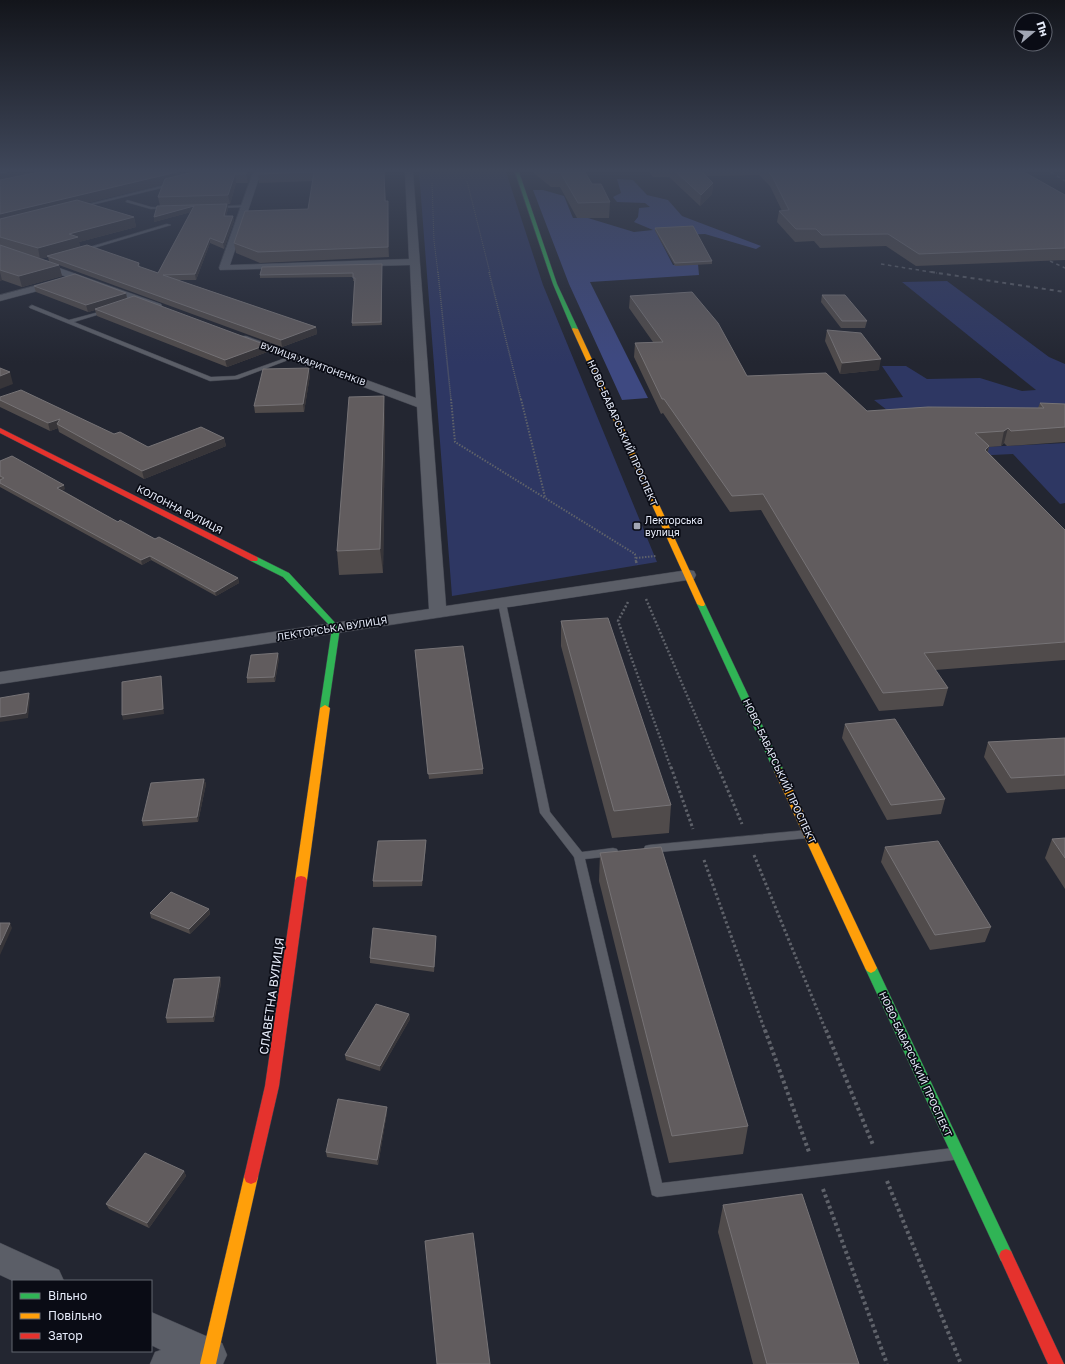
<svg xmlns="http://www.w3.org/2000/svg" width="1065" height="1364" font-family="'Golos Text',sans-serif">
	<style>
		.green { fill: #2e3763 }
		.forest { fill: #3e4981 }
		.lines { fill: none; stroke-linecap: round; stroke-linejoin: round }
		.lane-casing { stroke: #41444e; stroke-width: 1 }
		.street-casing { stroke: #41444e; stroke-width: 1 }
		.fast-casing { stroke: #41444e; stroke-width: 1 }
		.slow-casing { stroke: #41444e; stroke-width: 1 }
		.jam-casing { stroke: #41444e; stroke-width: 1 }
		.path-far5 { stroke: #5f626a; stroke-width: 1; stroke-dasharray: 1 1; stroke-linecap: butt }
		.path-far4 { stroke: #5f626a; stroke-width: 1.5; stroke-dasharray: 1 1; stroke-linecap: butt }
		.path-far3 { stroke: #5f626a; stroke-width: 2; stroke-dasharray: 1.5 1.5; stroke-linecap: butt }
		.path-far2 { stroke: #5f626a; stroke-width: 2.5; stroke-dasharray: 2 2; stroke-linecap: butt }
		.path-far1 { stroke: #5f626a; stroke-width: 3; stroke-dasharray: 2.5 2.5; stroke-linecap: butt }
		.path { stroke: #5f626a; stroke-width: 4; stroke-dasharray: 3 3; stroke-linecap: butt }
		.lane { fill: #5b5e67; fill-rule: evenodd }
		.street { fill: #5b5e67; fill-rule: evenodd }
		.fast { fill: #30b455; fill-rule: evenodd }
		.slow { fill: #ff9f0a; fill-rule: evenodd }
		.jam { fill: #e5322d; fill-rule: evenodd }
		.rail-far1 { stroke: #5a5d66; stroke-width: 1.5; stroke-dasharray: 3.5 3.5; stroke-linecap: butt }
		.rail { stroke: #5a5d66; stroke-width: 2; stroke-dasharray: 4 4; stroke-linecap: butt }
		.wall { fill: #504b4b; fill-rule: evenodd }
		.shaded-wall { fill: #373539 }
		.building { fill: #615c5e; stroke: #767376 }
		.poi-dot { fill: #a2a7b4; stroke: #0a0c15; stroke-width: 1.5 }
		.labels { text-anchor: middle; stroke-width: 3.5; stroke-linejoin: round; paint-order: stroke }
		.far-street-label { font-size: 9px; fill: #e7ecfa; stroke: #0a0c15 }
		.street-label { font-size: 10px; fill: #e7ecfa; stroke: #0a0c15 }
		.poi-label { font-size: 10px; fill: #e7ecfa; stroke: #0a0c15; text-anchor: start }
		.near-street-label { font-size: 12px; fill: #e7ecfa; stroke: #0a0c15 }
	</style>
	<rect width="100%" height="100%" fill="#232631"/>
	<g class="green">
		<polygon points="419,172 506,172 543,285 657,562 452,596"/>
		<polygon points="947,281 1049,357 1065,364 1065,415 909,427 874,400 903,397 882,366 906,366 927,379 980,378 1022,391 1036,390 902,282"/>
		<polygon points="1065,443 1065,503 1060,504 1013,454 846,462 841,454"/>
	</g>
	<polygon class="forest" points="617,179 633,180 647,195 668,200 682,216 761,246 756,249 705,234 658,236 673,265 698,264 699,275 590,282 648,398 622,400 569,284 533,190 543,190 564,196 573,218 588,218 634,232 653,230 634,222 638,217 639,208 650,207 645,203 617,202 613,197 621,193"/>
	<g class="lines">
		<g class="lane-casing">
			<g id="lane">
				<polygon points="173,183 174,185 79,208 77,207"/>
				<polygon points="127,200 151,207 170,208 151,209 126,202"/>
				<polygon points="245,205 246,207 217,208 215,207"/>
				<polygon points="167,224 171,225 84,251 80,250"/>
				<polygon points="32,305 69,320 110,309 110,311 74,322 211,377 235,376 291,356 296,357 238,379 210,381 30,308 29,307"/>
				<polygon points="499,601 502,601 506,603 550,812 582,852 613,848 617,849 618,852 617,855 613,856 585,859 662,1183 953,1148 958,1149 960,1154 958,1159 953,1160 657,1197 652,1195 574,857 540,813 498,603"/>
				<polygon points="808,830 812,831 813,834 812,837 808,838 649,853 645,852 644,849 645,846 649,845"/>
			</g>
		</g>
		<g class="street-casing">
			<g id="street">
				<polygon points="253,172 261,172 230,265 409,259 405,172 413,172 446,606 688,570 694,571 696,575 694,579 0,684 0,672 429,609 417,407 238,340 236,338 238,336 246,336 416,398 410,265 220,270 219,268"/>
				<polygon points="0,247 161,304 162,306 157,309 153,308 0,253"/>
				<polygon points="60,279 64,280 65,282 64,284 0,301 0,295"/>
				<polygon points="0,1243 59,1270 64,1281 13,1281 0,1275"/>
				<polygon points="151,1312 222,1343 227,1355 223,1364 150,1364 155,1352 161,1350 151,1345"/>
			</g>
		</g>
		<g class="fast-casing">
			<g id="fast">
				<polygon points="515,172 519,172 557,284 578,329 577,330 572,329 553,284"/>
				<polygon points="251,557 257,557 289,573 340,628 328,710 322,710 320,708 332,628 283,577 251,561 250,559"/>
				<polygon points="698,602 701,602 705,604 784,771 783,773 775,773 774,771 697,604"/>
				<polygon points="871,963 875,965 877,968 1011,1251 1013,1256 1011,1261 1006,1263 1001,1261 865,968 867,965"/>
			</g>
		</g>
		<g class="slow-casing">
			<g id="slow">
				<polygon points="573,328 578,329 705,604 704,606 701,606 697,604 572,329"/>
				<polygon points="325,705 330,708 307,880 305,883 301,884 297,883 295,880 320,708"/>
				<polygon points="779,768 783,769 784,771 877,968 875,971 871,973 867,971 865,968 774,771 775,769"/>
				<polygon points="251,1170 256,1172 258,1177 216,1364 200,1364 244,1177 246,1172"/>
			</g>
		</g>
		<g class="jam-casing">
			<g id="jam">
				<polygon points="0,428 257,557 258,559 257,561 251,561 0,433"/>
				<polygon points="301,876 305,877 307,880 279,1086 258,1177 256,1182 251,1184 246,1182 244,1177 265,1086 295,880 297,877"/>
				<polygon points="1006,1249 1011,1251 1064,1364 1048,1364 999,1256 1001,1251"/>
			</g>
		</g>
		<g class="path-far5">
			<polyline points="467,181 490,273"/>
			<polyline points="432,183 434,241 438,273"/>
		</g>
		<g class="path-far4">
			<polyline points="438,272 451,400"/>
			<polyline points="489,272 521,400"/>
		</g>
		<g class="path-far3">
			<polyline points="451,399 455,442 635,554 636,562"/>
			<polyline points="521,399 545,497"/>
			<polyline points="636,558 656,556"/>
		</g>
		<g class="path-far2">
			<polyline points="636,561 637,565"/>
			<polyline points="646,599 718,768"/>
			<polyline points="628,602 618,621 671,768"/>
		</g>
		<g class="path-far1">
			<polyline points="671,767 693,829"/>
			<polyline points="718,767 742,824"/>
			<polyline points="754,855 826,1031"/>
			<polyline points="704,860 765,1031"/>
		</g>
		<g class="path">
			<polyline points="765,1030 809,1152"/>
			<polyline points="826,1030 873,1145"/>
			<polyline points="887,1181 961,1364"/>
			<polyline points="823,1189 887,1364"/>
		</g>
		<use href="#lane" class="lane"/>
		<use href="#street" class="street"/>
		<use href="#fast" class="fast"/>
		<use href="#slow" class="slow"/>
		<use href="#jam" class="jam"/>
		<g class="rail-far1">
			<polyline points="1051,172 1065,181"/>
			<polyline points="1050,261 1065,268"/>
			<polyline points="881,264 937,273"/>
		</g>
		<polyline class="rail" points="931,272 1065,292"/>
	</g>
	<g class="wall">
		<path d="M0,172H252L248,183H236L230,204H227L228,209L226,216H233L234,221L224,249L210,243L196,280H178L316,327L317,334L282,347L59,265L62,276L22,287L2,280L0,281ZM163,184L158,197L160,206L154,217V222L191,212L158,273L140,267L139,263L80,247L79,242L136,227L134,217L86,203ZM48,257L49,261L40,259Z"/>
		<polygon points="258,172 384,172 386,201 388,210 389,257 260,263 236,253 234,243 308,209 313,181 259,183 258,174"/>
		<polygon points="534,172 585,172 592,184 610,202 609,218 577,218 560,187 551,187 534,173"/>
		<polygon points="649,172 1024,172 1065,195 1065,260 916,266 886,246 820,248 814,241 795,242 777,222 779,211 782,211 770,186 759,175 706,176 713,183 712,194 700,206 669,177 653,177"/>
		<polygon points="655,228 712,261 712,264 675,266 655,231"/>
		<polygon points="382,267 382,325 352,326 354,281 353,281 353,277 260,278 260,275"/>
		<polygon points="34,286 126,293 127,298 267,352 227,367 97,316 95,310 88,312 36,292"/>
		<polygon points="822,295 867,321 865,328 841,328 821,302"/>
		<polygon points="630,296 747,376 867,411 1038,408 1040,403 1065,404 1065,442 1007,446 1004,443 1001,446 989,447 988,452 1065,530 1065,660 935,670 948,688 943,706 879,711 761,510 730,512 663,413 661,414 634,357 635,343 653,342 629,308"/>
		<polygon points="827,330 879,370 840,374 825,341"/>
		<polygon points="310,375 304,412 255,413 254,406"/>
		<polygon points="0,397 114,434 148,447 224,438 226,446 144,479 59,432 58,428 50,431 0,407"/>
		<polygon points="385,417 383,573 339,575 337,551"/>
		<polygon points="0,461 65,489 62,490 118,522 238,578 239,583 216,596 151,560 142,565 0,487"/>
		<polygon points="561,621 671,805 669,833 612,838 561,646"/>
		<polygon points="415,650 483,769 483,774 429,779"/>
		<polygon points="279,658 275,682 247,683 247,678"/>
		<polygon points="845,724 945,799 941,814 887,820 842,738"/>
		<polygon points="1065,738 1065,789 1007,793 984,757 988,742"/>
		<polygon points="204,779 206,784 198,822 143,826 142,821"/>
		<polygon points="1065,838 1065,889 1045,858 1052,839"/>
		<polygon points="426,845 422,886 373,887 373,881"/>
		<polygon points="885,847 991,927 985,942 930,950 881,862"/>
		<polygon points="600,853 748,1126 743,1154 669,1163 599,881"/>
		<polygon points="209,909 210,914 190,934 151,918 150,913"/>
		<polygon points="436,941 434,972 370,963 370,958"/>
		<polygon points="220,977 221,983 214,1022 167,1023 166,1018"/>
		<polygon points="409,1014 410,1019 380,1071 346,1060 345,1055"/>
		<polygon points="387,1112 378,1165 327,1157 326,1152"/>
		<polygon points="184,1171 186,1176 149,1228 109,1209 106,1204"/>
		<polygon points="723,1205 859,1364 753,1364 718,1232"/>
	</g>
	<g class="shaded-wall">
		<polygon points="7,172 49,172 0,183 0,173"/>
		<polygon points="177,172 214,172 0,224 0,214"/>
		<polygon points="247,172 252,172 248,183 246,174"/>
		<polygon points="235,174 236,183 230,204 228,195"/>
		<polygon points="713,183 712,194 700,206 701,195"/>
		<polygon points="388,201 388,210 389,257 388,247"/>
		<polygon points="227,204 228,209 224,221 224,216"/>
		<polygon points="194,206 195,211 154,222 154,217"/>
		<polygon points="233,216 234,221 224,249 223,243"/>
		<polygon points="134,217 136,227 79,242 80,247 47,256 48,257 40,259 38,248 69,234"/>
		<polygon points="210,238 210,243 196,280 195,274"/>
		<polygon points="59,265 62,276 22,287 19,276"/>
		<polygon points="0,272 2,280 0,281"/>
		<polygon points="126,293 127,300 95,309 95,310 88,312 86,305"/>
		<polygon points="316,327 317,334 282,347 281,340"/>
		<polygon points="266,345 267,352 227,367 225,360"/>
		<polygon points="881,359 879,370 840,374 842,363"/>
		<polygon points="309,368 310,375 304,412 303,404"/>
		<polygon points="10,372 13,384 0,389 0,376"/>
		<polygon points="384,396 385,417 383,573 380,549"/>
		<polygon points="60,419 57,424 58,428 50,431 48,423"/>
		<polygon points="1008,428 1004,443 1001,446 1004,431"/>
		<polygon points="224,438 226,446 144,479 142,471"/>
		<polygon points="989,446 985,461 985,450"/>
		<polygon points="64,485 65,489 58,492 57,488"/>
		<polygon points="150,556 151,560 142,565 141,560"/>
		<polygon points="238,578 239,583 216,596 215,592"/>
		<polygon points="278,653 279,658 275,682 274,677"/>
		<polygon points="161,676 162,681 164,714 123,720 122,715"/>
		<polygon points="29,693 30,698 28,718 0,722 0,717"/>
		<polygon points="204,779 206,784 198,822 197,817"/>
		<polygon points="426,840 426,845 422,886 422,881"/>
		<polygon points="209,909 210,914 190,934 189,929"/>
		<polygon points="10,923 12,928 0,955 0,945"/>
		<polygon points="436,936 436,941 434,972 434,967"/>
		<polygon points="220,977 221,983 214,1022 213,1017"/>
		<polygon points="409,1014 410,1019 380,1071 380,1066"/>
		<polygon points="387,1107 387,1112 378,1165 377,1160"/>
		<polygon points="184,1171 186,1176 149,1228 147,1223"/>
	</g>
	<g class="building">
		<polygon points="0,172 7,172 0,173"/>
		<polygon points="39,172 177,172 0,214 0,180"/>
		<polygon points="193,172 247,172 246,174 235,174 228,195 158,197 165,179"/>
		<polygon points="258,172 384,172 385,201 388,201 388,247 258,252 234,243 245,211 308,209 314,172 258,174"/>
		<polygon points="550,172 585,172 592,184 601,184 610,202 578,203 560,172 551,173"/>
		<polygon points="676,172 702,172 713,183 701,195"/>
		<polygon points="768,172 1024,172 1065,195 1065,248 919,254 888,234 822,235 816,229 796,229 779,211 789,210 772,176"/>
		<polygon points="77,200 134,217 69,234 78,237 38,248 0,237 0,219"/>
		<polygon points="227,204 224,216 233,216 223,243 210,238 195,274 163,275 316,327 281,340 47,256 87,245 139,263 138,266 158,273 194,206 154,217 157,206"/>
		<polygon points="693,226 712,261 675,263 655,228"/>
		<polygon points="0,245 59,265 19,276 0,270"/>
		<polygon points="382,264 381,322 352,323 355,278 353,278 353,273 260,275 262,267"/>
		<polygon points="75,274 126,293 86,305 34,286"/>
		<polygon points="692,292 718,323 747,376 826,373 867,411 928,407 1044,408 1040,403 1065,404 1065,427 1011,431 1008,428 1004,431 975,433 989,446 985,450 1065,530 1065,642 924,653 948,688 883,693 763,494 732,496 664,399 662,399 635,343 663,342 630,296"/>
		<polygon points="822,295 845,295 867,321 842,321"/>
		<polygon points="134,296 266,345 225,360 95,309"/>
		<polygon points="827,330 861,333 881,359 842,363"/>
		<polygon points="0,368 10,372 0,376"/>
		<polygon points="309,368 303,404 254,406 263,369"/>
		<polygon points="21,390 114,434 120,432 148,447 201,427 224,438 142,471 57,424 60,419 48,423 0,400 0,397"/>
		<polygon points="384,396 380,549 337,551 349,397"/>
		<polygon points="12,456 64,485 57,488 118,522 120,520 155,539 159,537 238,578 215,592 150,556 141,560 0,483 0,480 4,478 0,476 0,461"/>
		<polygon points="608,618 671,805 614,811 561,621"/>
		<polygon points="463,646 483,769 428,774 415,650"/>
		<polygon points="278,653 274,677 247,678 251,655"/>
		<polygon points="161,676 163,709 122,715 122,682"/>
		<polygon points="29,693 26,713 0,717 0,698"/>
		<polygon points="895,719 945,799 891,805 845,724"/>
		<polygon points="1065,738 1065,775 1011,778 988,742"/>
		<polygon points="204,779 197,817 142,821 151,783"/>
		<polygon points="1065,838 1065,858 1052,839"/>
		<polygon points="426,840 422,881 373,881 378,841"/>
		<polygon points="938,841 991,927 935,935 885,847"/>
		<polygon points="661,847 748,1126 672,1136 600,853"/>
		<polygon points="171,892 209,909 189,929 150,913"/>
		<polygon points="0,923 10,923 0,945"/>
		<polygon points="373,928 436,936 434,967 370,958"/>
		<polygon points="220,977 213,1017 166,1018 174,979"/>
		<polygon points="376,1004 409,1014 380,1066 345,1055"/>
		<polygon points="338,1099 387,1107 377,1160 326,1152"/>
		<polygon points="145,1153 184,1171 147,1223 106,1204"/>
		<polygon points="802,1194 859,1364 767,1364 723,1205"/>
		<polygon points="473,1233 490,1364 437,1364 425,1241"/>
	</g>
	<linearGradient id="sky" x2="0" y2="1"><stop stop-color="#13151b"/><stop offset="0.47" stop-color="#3f475a"/><stop offset="1" stop-color="#3f475a" stop-opacity="0"/></linearGradient>
	<rect width="1065" height="363" fill="url(#sky)"/>
	<rect class="poi-dot" x="633" y="522" width="8" height="8" rx="2"/>
	<g class="labels">
		<g class="far-street-label">
			<text transform="translate(313 364) rotate(20)" y="3">ВУЛИЦЯ ХАРИТОНЕНКІВ</text>
		</g>
		<g class="street-label">
			<text transform="translate(623 433) rotate(66)" y="4">НОВО-БАВАРСЬКИЙ ПРОСПЕКТ</text>
			<text transform="translate(180 509) rotate(27)" y="4">КОЛОННА ВУЛИЦЯ</text>
			<text transform="translate(332 628) rotate(-9)" y="4">ЛЕКТОРСЬКА ВУЛИЦЯ</text>
			<text transform="translate(780 771) rotate(65)" y="4">НОВО-БАВАРСЬКИЙ ПРОСПЕКТ</text>
			<text transform="translate(916 1064) rotate(65)" y="4">НОВО-БАВАРСЬКИЙ ПРОСПЕКТ</text>
		</g>
		<g class="poi-label">
			<text x="645" y="524">Лекторська<tspan x="645" dy="12">вулиця</tspan></text>
		</g>
		<g class="near-street-label">
			<text transform="translate(272 996) rotate(-82)" y="4">СЛАВЕТНА ВУЛИЦЯ</text>
		</g>
	</g>
	<rect x="12" y="1280" width="140" height="72" fill="#0a0c15" stroke="#626671"/>
	<rect x="20" y="1293" width="20" height="6" fill="#30b455" stroke="#626671"/>
	<text x="48" y="1300" font-size="12" fill="#e7ecfa">Вільно</text>
	<rect x="20" y="1313" width="20" height="6" fill="#ff9f0a" stroke="#626671"/>
	<text x="48" y="1320" font-size="12" fill="#e7ecfa">Повільно</text>
	<rect x="20" y="1333" width="20" height="6" fill="#e5322d" stroke="#626671"/>
	<text x="48" y="1340" font-size="12" fill="#e7ecfa">Затор</text>
	<g transform="translate(1033 32) rotate(71)"><circle r="19" fill="#0a0c15" stroke="#626671"/>
	<path d="M0-3L7 15L0 10L-7 15Z" fill="#a2a7b4"/>
	<text y="-6" font-size="11" font-weight="bold" text-anchor="middle" fill="#e7ecfa">Пн</text>
	</g>
</svg>
